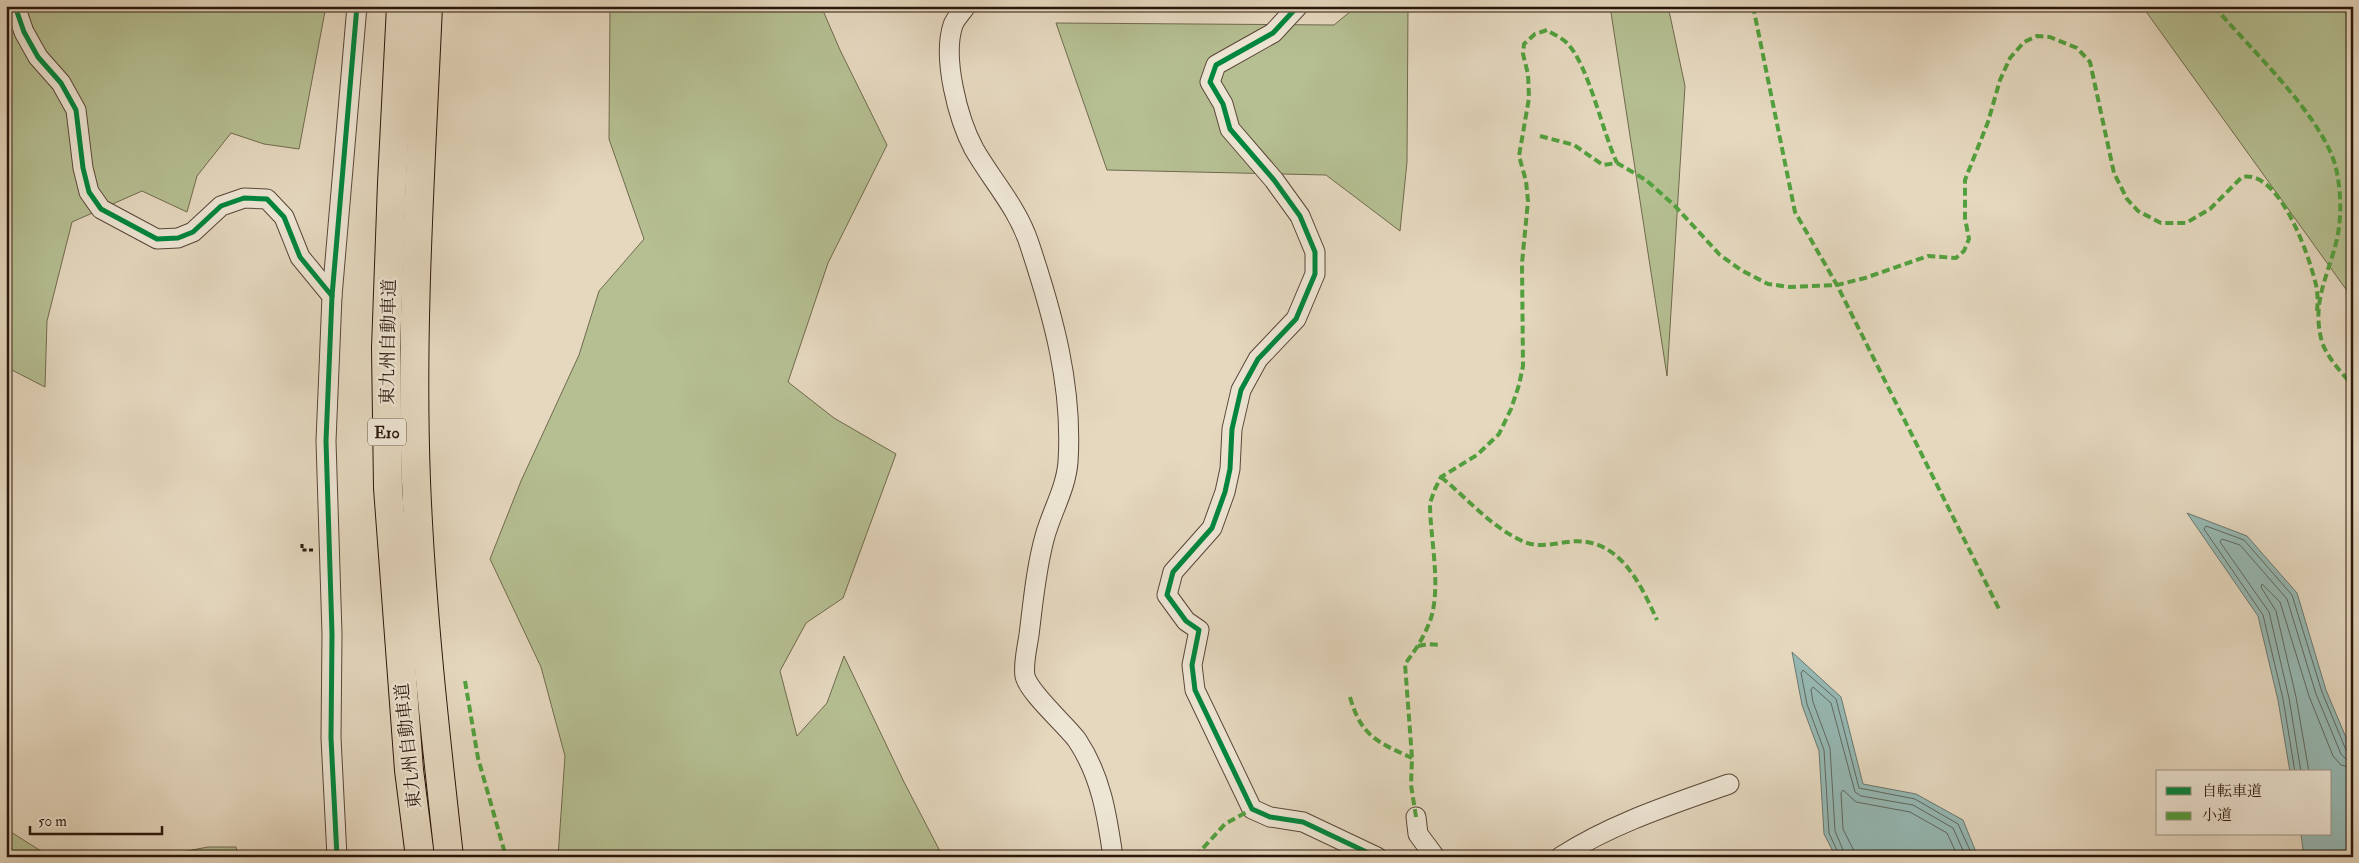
<svg xmlns="http://www.w3.org/2000/svg" width="2359" height="863" font-family="'IM FELL Double Pica','Noto Serif JP',serif">
	<style>
		.green { fill: #b5bf92; stroke: #706a4e }
		.water { fill: #96b9b4; stroke: #6b7870 }
		.lines { fill: none; stroke-linecap: round; stroke-linejoin: round }
		.shore { stroke: #606860; stroke-width: 1 }
		.minor-casing { stroke: #5a4638; stroke-width: 21 }
		.highway-casing { stroke: #2b160b; stroke-width: 30 }
		.path { stroke: #2b160b; stroke-width: 3; stroke-dasharray: 4 2.5; stroke-linecap: butt }
		.minor { stroke: #eee6d5; stroke-width: 19 }
		.highway { stroke: #e5d8bf; stroke-width: 28 }
		.quiet { stroke: #51a13e; stroke-width: 4; stroke-dasharray: 8 4; stroke-linecap: butt }
		.cycleway-casing { stroke: #eee6d5; stroke-width: 8 }
		.cycleway { stroke: #00873e; stroke-width: 5 }
		.labels { text-anchor: middle; stroke-width: 4.5; stroke-linejoin: round; paint-order: stroke }
		.shield { fill: #eee6d5; stroke: #665448; stroke-width: 1 }
		.shield-label { font-size: 16px; font-weight: bold; fill: #2b160b }
		.street-label { font-size: 18px; fill: #2b160b; stroke: #eee6d5 }
	</style>
	<rect width="100%" height="100%" fill="#e5d8bf"/>
	<filter id="stains"><feTurbulence type="fractalNoise" baseFrequency=".004" numOctaves="4"/><feColorMatrix values="0 0 0 0 .2 0 0 0 0 .09 0 0 0 0 .02 0 0 0 .5 -.17"/></filter>
	<radialGradient id="worn" r=".72"><stop offset=".6" stop-color="#630" stop-opacity="0"/><stop offset="1" stop-color="#630" stop-opacity=".3"/></radialGradient>
	<g class="green">
		<polygon points="6,6 326,6 299,149 264,144 231,133 197,176 187,212 142,191 72,222 47,321 45,387 6,367"/>
		<polygon points="610,6 821,6 840,50 887,145 828,263 788,382 834,418 896,454 843,598 806,623 780,671 797,736 827,703 844,656 904,782 943,857 771,857 773,852 765,857 558,857 565,756 541,667 490,559 521,481 579,355 599,291 644,239 609,139"/>
		<polygon points="1357,6 1408,6 1407,162 1400,231 1326,175 1107,170 1056,23 1334,25"/>
		<polygon points="1610,6 1668,6 1685,86 1667,376"/>
		<polygon points="2142,6 2353,6 2353,299"/>
		<polygon points="6,829 49,856 176,853 208,847 236,847 238,857 6,857"/>
	</g>
	<g class="water">
		<polygon points="2187,513 2247,536 2297,593 2326,690 2353,754 2353,857 2304,857 2301,834 2330,834 2330,772 2290,772 2278,700 2258,616"/>
		<polygon points="1792,652 1841,697 1863,784 1916,794 1963,820 1978,857 1836,857 1824,834 1819,751 1802,705"/>
	</g>
	<g class="lines">
		<g class="shore">
			<polyline points="2295,772 2283,699 2263,615 2204,529 2206,526 2244,540 2292,595 2322,692 2346,750 2353,754"/>
			<polyline points="2301,772 2289,698 2269,612 2220,542 2222,539 2240,545 2287,599 2316,694 2341,754 2346,759 2353,760"/>
			<polyline points="2309,772 2296,697 2276,611 2261,587 2262,584 2280,602 2309,696 2333,756 2341,765 2353,768"/>
			<polyline points="1840,857 1829,833 1824,750 1807,704 1801,673 1803,670 1836,699 1859,788 1915,799 1958,824 1973,857"/>
			<polyline points="1846,857 1835,831 1830,748 1813,702 1811,690 1813,687 1831,703 1855,792 1861,796 1913,805 1953,828 1966,857"/>
			<polyline points="1854,857 1853,849 1843,829 1841,793 1843,790 1856,802 1910,812 1947,833 1958,857"/>
		</g>
		<g class="minor-casing">
			<g id="minor">
				<polyline points="15,6 24,32 38,57 61,83 76,110 83,168 89,192 101,209 157,239 178,238 193,232 221,206 244,198 267,199 284,217 300,257 332,296"/>
				<path d="M966,6C962,12 955,19 953,25C942,58 958,119 974,149C993,182 1017,207 1029,243C1053,315 1073,386 1068,462C1066,488 1052,511 1045,536C1036,568 1033,603 1029,635C1027,648 1023,664 1025,676C1029,693 1065,724 1077,740C1101,776 1107,815 1113,857"/>
				<polyline points="1298,6 1273,33 1216,65 1210,82 1223,104 1230,129 1274,180 1300,216 1315,252 1315,274 1296,319 1258,359 1241,390 1232,429 1230,469 1225,492 1212,528 1173,572 1167,595 1186,621 1199,630 1192,665 1195,690 1252,809 1270,817 1303,822 1377,857"/>
				<polyline points="1416,817 1418,834 1435,857"/>
				<polyline points="337,857 331,738 332,634 326,441 332,296 357,6"/>
				<path d="M1560,857C1613,823 1670,805 1729,784"/>
			</g>
		</g>
		<g class="highway-casing">
			<g id="highway">
				<polyline points="401,6 392,183 386,348 388,488 409,770 420,857"/>
				<path d="M428,6C421,164 410,323 416,481C421,607 435,732 449,857"/>
			</g>
		</g>
		<polyline class="path" points="302,544 302,550 313,550"/>
		<use href="#minor" class="minor"/>
		<use href="#highway" class="highway"/>
		<g class="quiet">
			<polyline points="1753,6 1795,212 1837,285 2000,611"/>
			<path d="M2214,6C2249,48 2323,116 2336,168C2341,191 2342,216 2337,239C2328,277 2311,302 2322,342C2327,357 2342,374 2353,385"/>
			<path d="M1540,136L1574,145L1603,165L1617,163L1646,180L1675,206L1720,255L1741,270L1768,284L1790,287L1837,285L1865,278L1928,256L1956,258L1964,251L1969,239L1965,218V180L1988,122L2000,80L2010,58L2024,42L2037,36L2050,37L2077,48L2090,62L2114,173L2127,199L2138,211L2161,223H2186L2210,209L2242,177C2279,169 2308,253 2315,281C2318,291 2318,301 2317,311"/>
			<path d="M1441,477C1468,499 1490,526 1522,541C1536,548 1553,544 1567,542C1618,535 1639,581 1657,620"/>
			<polyline points="1418,646 1428,644 1441,645"/>
			<polyline points="465,681 478,758 506,857"/>
			<path d="M1350,697C1361,736 1377,742 1412,758"/>
			<path d="M1416,817L1411,785L1412,758L1405,664C1415,651 1424,637 1430,621C1442,587 1430,539 1430,503L1435,489L1441,477L1477,455L1499,434L1511,409L1519,385L1523,366L1522,263L1528,201L1526,181L1519,156L1529,98L1528,74L1523,54L1524,44L1535,34L1547,30C1553,34 1562,38 1567,43C1589,66 1602,131 1617,163"/>
			<polyline points="1195,857 1225,824 1252,809"/>
		</g>
		<g class="cycleway-casing">
			<g id="cycleway">
				<polyline points="15,6 24,32 38,57 61,83 76,110 83,168 89,192 101,209 157,239 178,238 193,232 221,206 244,198 267,199 284,217 300,257 332,296"/>
				<polyline points="1298,6 1273,33 1216,65 1210,82 1223,104 1230,129 1274,180 1300,216 1315,252 1315,274 1296,319 1258,359 1241,390 1232,429 1230,469 1225,492 1212,528 1173,572 1167,595 1186,621 1199,630 1192,665 1195,690 1252,809 1270,817 1303,822 1377,857"/>
				<polyline points="337,857 331,738 332,634 326,441 332,296 357,6"/>
			</g>
		</g>
		<use href="#cycleway" class="cycleway"/>
	</g>
	<g class="labels">
		<rect class="shield" x="368" y="418.5" width="38" height="27" rx="4"/>
		<g class="shield-label">
			<text x="387" y="438">E10</text>
		</g>
		<g class="street-label">
			<text transform="translate(388 342) rotate(-89)" y="6">東九州自動車道</text>
			<text transform="translate(408 746) rotate(-96)" y="6">東九州自動車道</text>
		</g>
	</g>
	<rect width="2359" height="863" fill="none" stroke="#e5d8bf" stroke-width="25"/>
	<rect x="8" y="8" width="2344" height="848" fill="none" stroke="#2b160b" stroke-width="2.5"/>
	<rect x="12" y="12" width="2334" height="838" fill="none" stroke="#2b160b"/>
	<rect x="2156" y="770" width="175" height="65" fill="#eee6d5" stroke="#a09384"/>
	<rect x="2166" y="787" width="25" height="8" fill="#00873e" stroke="#a09384"/>
	<text x="2202" y="796" font-size="15" fill="#2b160b">自転車道</text>
	<rect x="2166" y="812" width="25" height="8" fill="#51a13e" stroke="#a09384"/>
	<text x="2202" y="820" font-size="15" fill="#2b160b">小道</text>
	<path d="M30 826v8h132v-8" fill="none" stroke="#2b160b" stroke-width="2.5"/>
	<text x="38" y="826" font-size="15" fill="#2b160b" stroke="#eee6d5" stroke-width="4" paint-order="stroke">50 m</text>
	<rect width="100%" height="100%" filter="url(#stains)"/>
	<rect width="100%" height="100%" fill="url(#worn)"/>
</svg>
